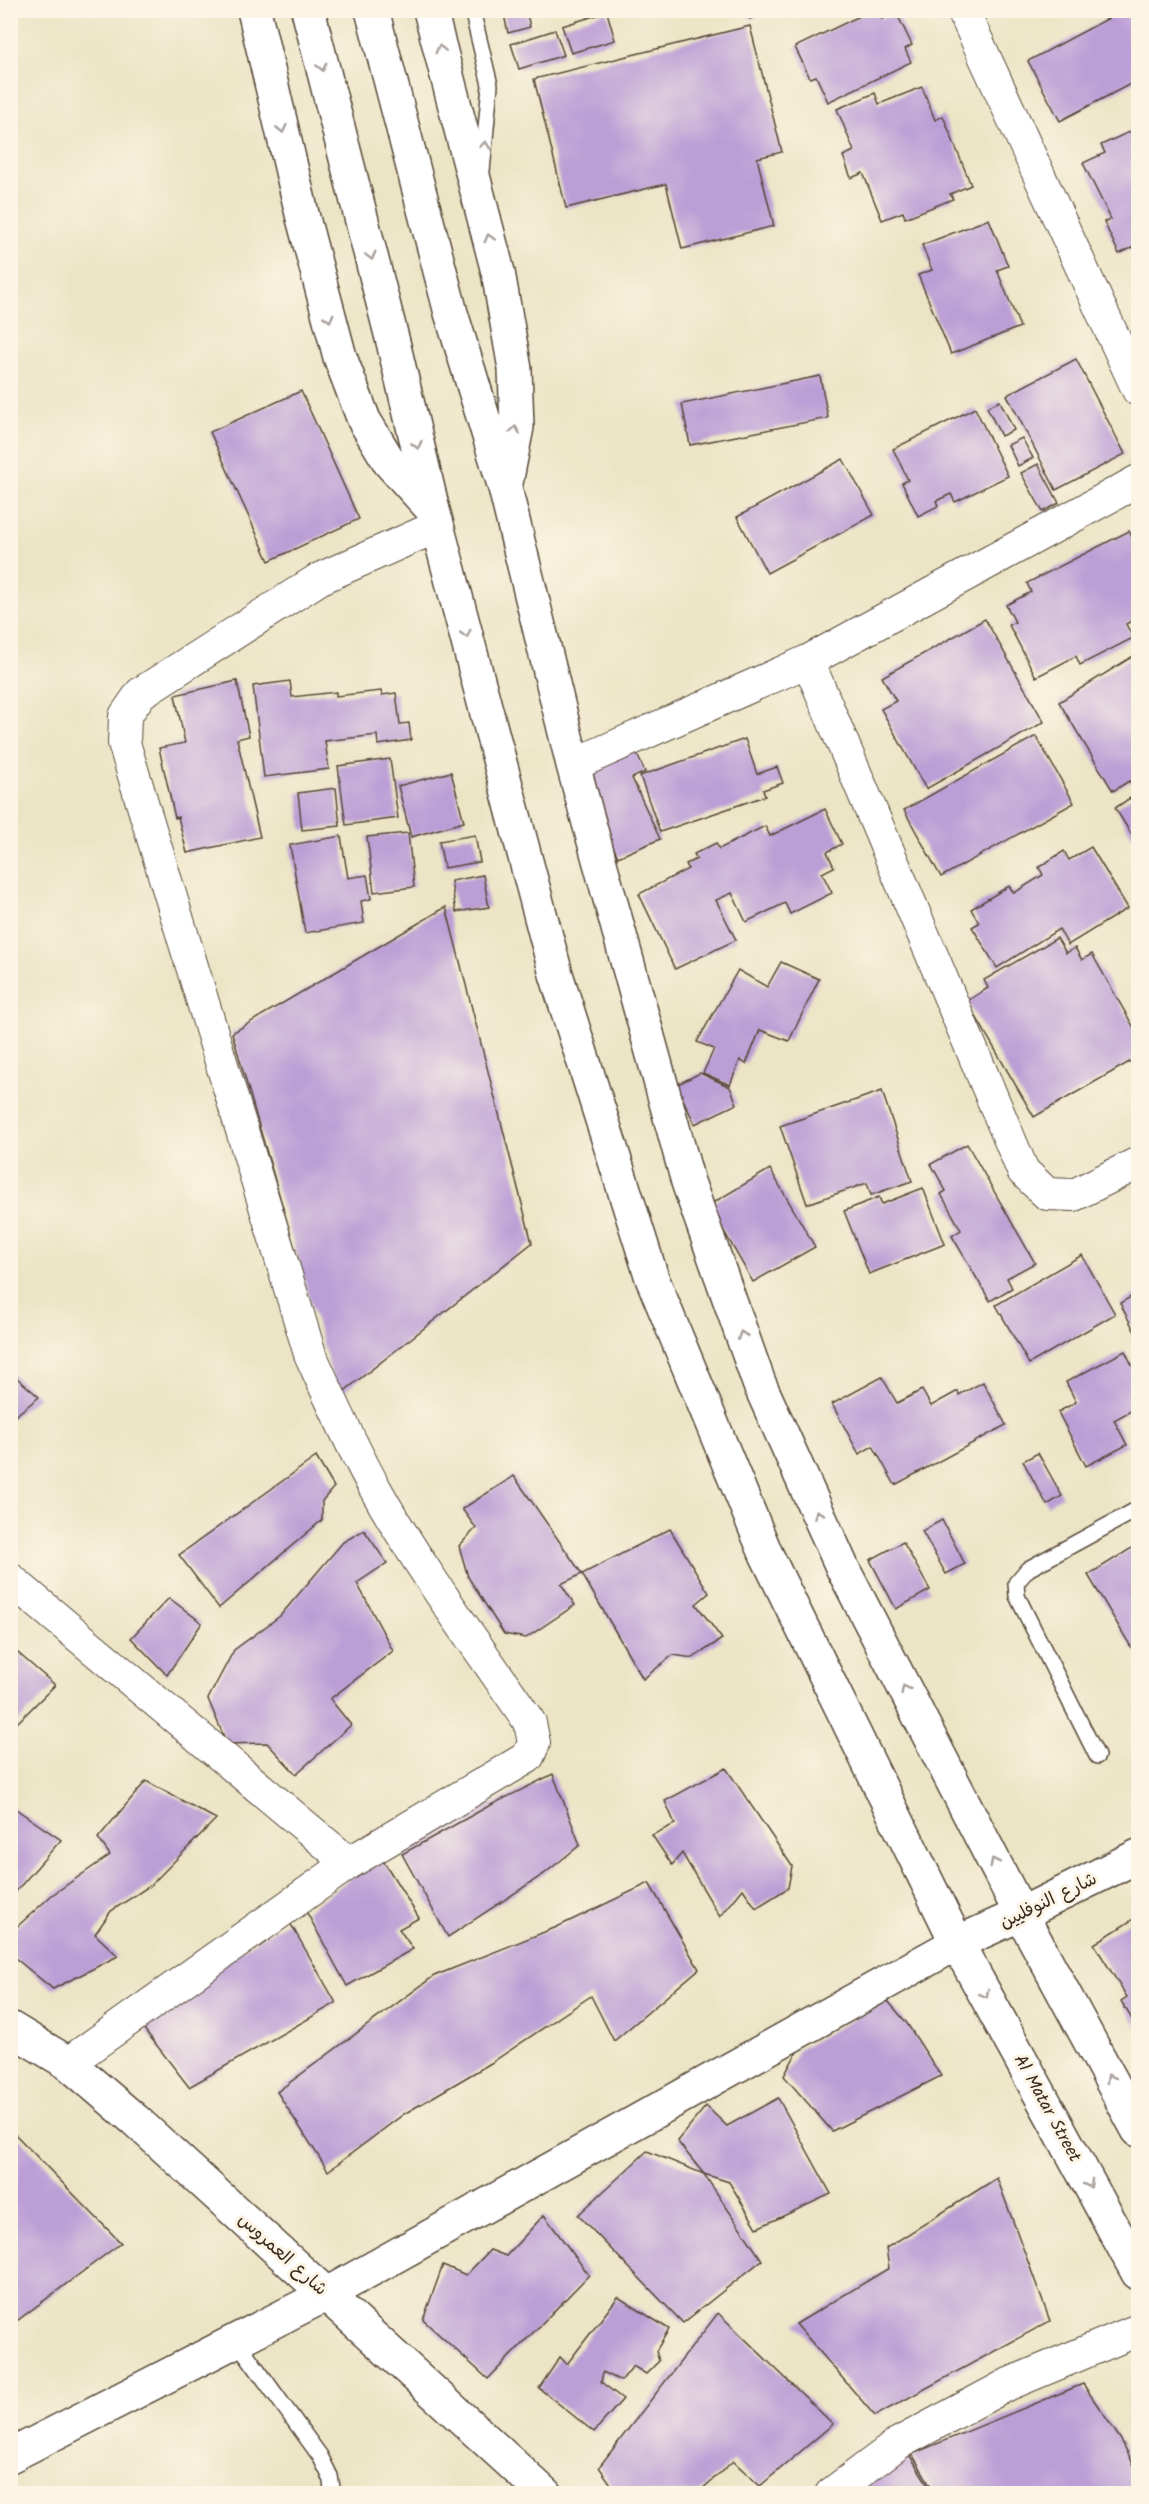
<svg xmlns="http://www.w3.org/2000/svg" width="1149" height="2504" font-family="Kalam,'Playpen Sans Arabic',sans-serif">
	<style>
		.building { fill: #bb9ed5 }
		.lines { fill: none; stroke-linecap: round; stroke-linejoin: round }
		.service-casing { stroke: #554637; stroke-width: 18 }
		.minor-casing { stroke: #554637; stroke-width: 34 }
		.tertiary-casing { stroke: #554637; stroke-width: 36 }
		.primary-casing { stroke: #554637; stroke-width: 36 }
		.service { stroke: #fff; stroke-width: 15 }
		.minor { stroke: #fff; stroke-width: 32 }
		.tertiary { stroke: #fff; stroke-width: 33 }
		.primary { stroke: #fff; stroke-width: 33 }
		.oneway { stroke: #a79f9a }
		.labels { text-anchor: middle; stroke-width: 6; stroke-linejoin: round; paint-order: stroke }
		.street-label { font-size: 18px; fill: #3b2a1e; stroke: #fcf5e5 }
	</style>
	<rect width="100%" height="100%" fill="#fcf5e5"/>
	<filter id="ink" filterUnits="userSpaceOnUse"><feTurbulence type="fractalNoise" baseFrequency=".0167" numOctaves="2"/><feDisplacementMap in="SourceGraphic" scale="12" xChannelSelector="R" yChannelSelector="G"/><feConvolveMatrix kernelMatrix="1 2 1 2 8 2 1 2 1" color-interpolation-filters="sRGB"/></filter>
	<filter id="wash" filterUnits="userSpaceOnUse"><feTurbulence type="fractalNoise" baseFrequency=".008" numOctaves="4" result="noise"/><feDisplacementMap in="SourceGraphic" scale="24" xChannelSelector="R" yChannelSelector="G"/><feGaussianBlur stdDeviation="1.35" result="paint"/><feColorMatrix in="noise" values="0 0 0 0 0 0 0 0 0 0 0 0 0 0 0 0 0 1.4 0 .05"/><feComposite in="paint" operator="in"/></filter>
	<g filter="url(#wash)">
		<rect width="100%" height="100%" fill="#ebe4c5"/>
		<g id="blocks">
			<g class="building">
				<polygon points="503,10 526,10 530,27 508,33"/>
				<polygon points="746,10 769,10 750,19"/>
				<polygon points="872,10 878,10 882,19 896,12 912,45 905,49 911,62 828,102 816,76 810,78 795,47"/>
				<polygon points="1124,10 1138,10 1138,80 1060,121 1028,61"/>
				<polygon points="607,12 615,40 571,53 562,26"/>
				<polygon points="750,26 782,152 757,158 774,226 682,249 666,184 566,208 534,79"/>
				<polygon points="555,30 564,55 519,69 511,44"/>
				<polygon points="922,87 935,120 943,116 971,185 950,194 953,199 905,218 903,212 882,220 863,173 851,178 843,156 854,151 837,109 875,93 879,104"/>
				<polygon points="1131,131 1133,137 1138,134 1138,245 1119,254 1104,222 1111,219 1083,163 1105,153 1101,145"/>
				<polygon points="989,219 1008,266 997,270 1020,327 951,354 918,275 932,270 922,245"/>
				<polygon points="1076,359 1125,454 1056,490 1007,395"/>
				<polygon points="820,376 828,418 690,445 682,404"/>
				<polygon points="301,391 359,519 269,561 210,432"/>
				<polygon points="1000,401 1014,430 1001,436 987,407"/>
				<polygon points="975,408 1008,476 955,502 951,494 936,501 938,506 918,516 902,483 908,480 893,449"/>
				<polygon points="1022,438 1033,458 1018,466 1008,445"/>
				<polygon points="843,459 874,515 767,573 737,517"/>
				<polygon points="1038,464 1059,503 1043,512 1021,473"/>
				<polygon points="1129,531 1138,549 1138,617 1126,624 1133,638 1080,665 1076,656 1036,677 1009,625 1015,622 1006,605 1031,592 1027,583"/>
				<polygon points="985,619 1044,722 926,789 881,709 896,701 882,677"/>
				<polygon points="1138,653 1138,779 1131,783 1129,781 1113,791 1059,702"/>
				<polygon points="237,681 249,736 237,739 260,837 187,853 178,817 175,818 159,748 185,743 175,695"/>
				<polygon points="290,681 292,697 336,692 336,696 381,691 382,695 396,693 400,724 409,723 411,740 378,745 377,735 325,741 329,769 264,777 253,686"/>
				<polygon points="1036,736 1074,803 941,877 904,810"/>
				<polygon points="745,739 757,774 777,767 783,783 763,790 765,796 660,832 640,776"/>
				<polygon points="633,745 645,772 632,778 660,839 618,857 578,770"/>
				<polygon points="390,759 398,818 346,825 338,766"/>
				<polygon points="451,772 464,822 411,837 398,786"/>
				<polygon points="336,788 340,826 302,830 298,793"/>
				<polygon points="1138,793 1138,845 1115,808"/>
				<polygon points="825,809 842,844 827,852 834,867 822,873 832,893 790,914 785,903 746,922 732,893 716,900 736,940 675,969 639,894 688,869 686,864 697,859 694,854 716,843 719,849 765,826 770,836"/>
				<polygon points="408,833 414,887 374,892 367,837"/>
				<polygon points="475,835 480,862 444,868 439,841"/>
				<polygon points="341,836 348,878 367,875 371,899 361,901 364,923 305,933 290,845"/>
				<polygon points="1091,847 1128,908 1068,945 1059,929 997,968 972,927 979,923 971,909 1009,886 1014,893 1043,875 1039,867 1064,851 1069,860"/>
				<polygon points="483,875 489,907 456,912 451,881"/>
				<polygon points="446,907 532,1243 338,1396 232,1033"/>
				<polygon points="1057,938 1066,953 1075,948 1082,960 1092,954 1138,1035 1138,1057 1034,1117 967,1001 988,988 984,980"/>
				<polygon points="1138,939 1138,954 1131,943"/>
				<polygon points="781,962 819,979 789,1041 760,1030 746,1064 740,1060 730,1085 703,1073 714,1049 697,1042 738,970 767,987"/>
				<polygon points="700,1073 730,1087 737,1104 695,1124 676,1085"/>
				<polygon points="882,1091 912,1181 871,1195 867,1183 807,1204 780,1126"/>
				<polygon points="967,1144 1035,1263 1007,1278 1012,1288 990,1301 952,1236 961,1230 941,1194 946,1191 931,1164"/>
				<polygon points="770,1169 815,1247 753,1282 709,1205"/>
				<polygon points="923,1188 945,1244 869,1274 844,1211 879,1197 882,1204"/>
				<polygon points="1082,1255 1115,1314 1029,1364 996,1305"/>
				<polygon points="1138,1293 1138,1338 1120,1303"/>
				<polygon points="1125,1351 1138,1377 1138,1407 1114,1420 1127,1445 1086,1466 1058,1412 1076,1402 1066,1382"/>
				<polygon points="10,1372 39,1397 10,1420"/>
				<polygon points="882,1377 897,1403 922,1390 931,1406 958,1391 959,1395 983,1382 1006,1425 895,1485 873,1446 859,1454 832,1404"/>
				<polygon points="1038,1453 1062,1496 1047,1505 1023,1461"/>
				<polygon points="316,1457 334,1487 322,1501 322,1520 219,1608 179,1555"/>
				<polygon points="514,1476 582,1574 561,1584 575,1605 526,1638 504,1634 468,1577 459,1546 476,1528 462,1509"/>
				<polygon points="942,1520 965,1564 946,1574 922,1531"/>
				<polygon points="670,1529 709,1593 696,1604 722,1639 693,1658 673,1655 643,1679 582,1574"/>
				<polygon points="364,1530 387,1563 357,1583 393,1651 330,1699 351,1725 296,1774 267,1743 227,1744 208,1699 234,1650 280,1616 343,1542"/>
				<polygon points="903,1542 930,1590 896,1609 870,1560"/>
				<polygon points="1138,1544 1138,1649 1134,1652 1088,1575"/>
				<polygon points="169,1598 202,1623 167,1675 131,1638"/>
				<polygon points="10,1646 55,1685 10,1730"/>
				<polygon points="726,1768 792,1866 788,1888 756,1908 743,1889 720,1917 682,1853 672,1865 652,1835 675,1824 665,1801"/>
				<polygon points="553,1774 580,1845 544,1874 448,1937 402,1854 487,1807"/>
				<polygon points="146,1781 216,1819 151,1885 111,1911 95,1934 118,1956 53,1989 10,1954 10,1933 52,1895 110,1855 98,1838"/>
				<polygon points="10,1805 61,1840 10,1898"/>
				<polygon points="381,1857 419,1918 399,1929 413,1949 347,1986 306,1911"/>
				<polygon points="649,1883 699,1969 614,2041 591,1996 491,2063 404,2114 328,2171 277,2092 434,1976 557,1927"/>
				<polygon points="1138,1916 1138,2029 1121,2001 1127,1997 1094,1944"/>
				<polygon points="289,1921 336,2003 189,2087 134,2016"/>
				<polygon points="887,2000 906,2022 941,2076 832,2131 784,2076 798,2050"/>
				<polygon points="778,2098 831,2194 757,2228 729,2182 704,2174 677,2141 706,2106 727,2126"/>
				<polygon points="10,2129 121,2243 14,2323 10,2320"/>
				<polygon points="647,2151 704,2174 762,2260 683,2323 578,2215"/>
				<polygon points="997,2178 1050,2321 875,2416 796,2324 889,2268 886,2248"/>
				<polygon points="544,2215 589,2275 488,2379 423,2320 443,2265 466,2275 490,2250 506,2256"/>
				<polygon points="618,2297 669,2329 656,2351 659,2361 646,2374 633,2366 621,2381 603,2372 601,2382 623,2399 594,2432 539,2388 560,2357 567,2364"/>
				<polygon points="718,2313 833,2424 760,2486 733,2461 698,2493 617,2493 599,2467"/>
				<polygon points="1083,2384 1121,2440 1138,2473 1138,2493 935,2493 912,2454"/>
				<polygon points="906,2449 933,2493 859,2493"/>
			</g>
		</g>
	</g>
	<g filter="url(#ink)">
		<use href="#blocks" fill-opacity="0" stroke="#554637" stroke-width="1.5"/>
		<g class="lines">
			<g class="service-casing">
				<g id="service">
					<polyline points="472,10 490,85 482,171"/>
					<polyline points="1097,1756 1017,1596 1016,1583 1028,1569 1138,1509"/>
					<polyline points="236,2340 320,2456 330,2476 333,2494"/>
				</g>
			</g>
			<g class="minor-casing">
				<g id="minor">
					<polyline points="963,10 1138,390"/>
					<polyline points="808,661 1023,1171 1047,1194 1074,1195 1138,1163"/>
					<polyline points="573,765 808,661 1138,481"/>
					<polyline points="10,1579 349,1863"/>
					<path d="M68,2063L349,1863L528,1757L534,1743L530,1723C478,1646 421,1571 376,1490C351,1446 331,1400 310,1354L124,743L125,716L141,693L319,579L438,526"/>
					<polyline points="831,2494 899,2443 1009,2384 1138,2330"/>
				</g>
			</g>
			<g class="tertiary-casing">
				<g id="tertiary">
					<polyline points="10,2028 68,2063 135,2120 545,2494"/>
					<polyline points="10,2456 327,2294 957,1943"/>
				</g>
			</g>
			<g class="primary-casing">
				<g id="primary">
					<polyline points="254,10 303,218 340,357 364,420 390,463 431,508"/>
					<polyline points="308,10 393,342 433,510 556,974 652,1278 766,1554 957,1943 1138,2273"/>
					<polyline points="372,10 451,313 505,488 573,765 688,1182 759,1383 843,1569 1021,1914 1138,2130"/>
					<polyline points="430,10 498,272 515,369 517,427 506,483"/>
					<polyline points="957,1943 1021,1914 1138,1856"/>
				</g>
			</g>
			<use href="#service" class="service"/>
			<use href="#minor" class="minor"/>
			<use href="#tertiary" class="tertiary"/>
			<use href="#primary" class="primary"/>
		</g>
		<defs><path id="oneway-chevron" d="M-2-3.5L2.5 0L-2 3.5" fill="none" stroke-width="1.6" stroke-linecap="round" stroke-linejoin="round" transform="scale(1.5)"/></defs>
		<g class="oneway">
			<use href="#oneway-chevron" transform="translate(440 49) rotate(-104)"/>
			<use href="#oneway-chevron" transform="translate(322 67) rotate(76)"/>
			<use href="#oneway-chevron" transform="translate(282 129) rotate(77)"/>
			<use href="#oneway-chevron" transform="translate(485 145) rotate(-85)"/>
			<use href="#oneway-chevron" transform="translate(489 238) rotate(-105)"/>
			<use href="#oneway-chevron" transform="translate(371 256) rotate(76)"/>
			<use href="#oneway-chevron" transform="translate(329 318) rotate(75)"/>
			<use href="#oneway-chevron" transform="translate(515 430) rotate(-83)"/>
			<use href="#oneway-chevron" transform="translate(417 445) rotate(77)"/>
			<use href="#oneway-chevron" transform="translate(466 634) rotate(75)"/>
			<use href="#oneway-chevron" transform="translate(742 1335) rotate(-109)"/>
			<use href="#oneway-chevron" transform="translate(818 1514) rotate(-114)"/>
			<use href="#oneway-chevron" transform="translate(905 1689) rotate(-117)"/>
			<use href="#oneway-chevron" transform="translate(994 1862) rotate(-117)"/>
			<use href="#oneway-chevron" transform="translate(985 1994) rotate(61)"/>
			<use href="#oneway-chevron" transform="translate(1110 2078) rotate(-119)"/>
			<use href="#oneway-chevron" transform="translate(1089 2184) rotate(61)"/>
		</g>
	</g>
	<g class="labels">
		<g class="street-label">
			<text transform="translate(1048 1900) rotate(-26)" y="6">شارع النوفليين</text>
			<text transform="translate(1048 2108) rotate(61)" y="6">Al Matar Street</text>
			<text transform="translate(283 2254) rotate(42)" y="6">شارع العمروس</text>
		</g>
	</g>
	<rect width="1149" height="2504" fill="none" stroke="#fcf5e5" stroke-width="36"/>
</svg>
